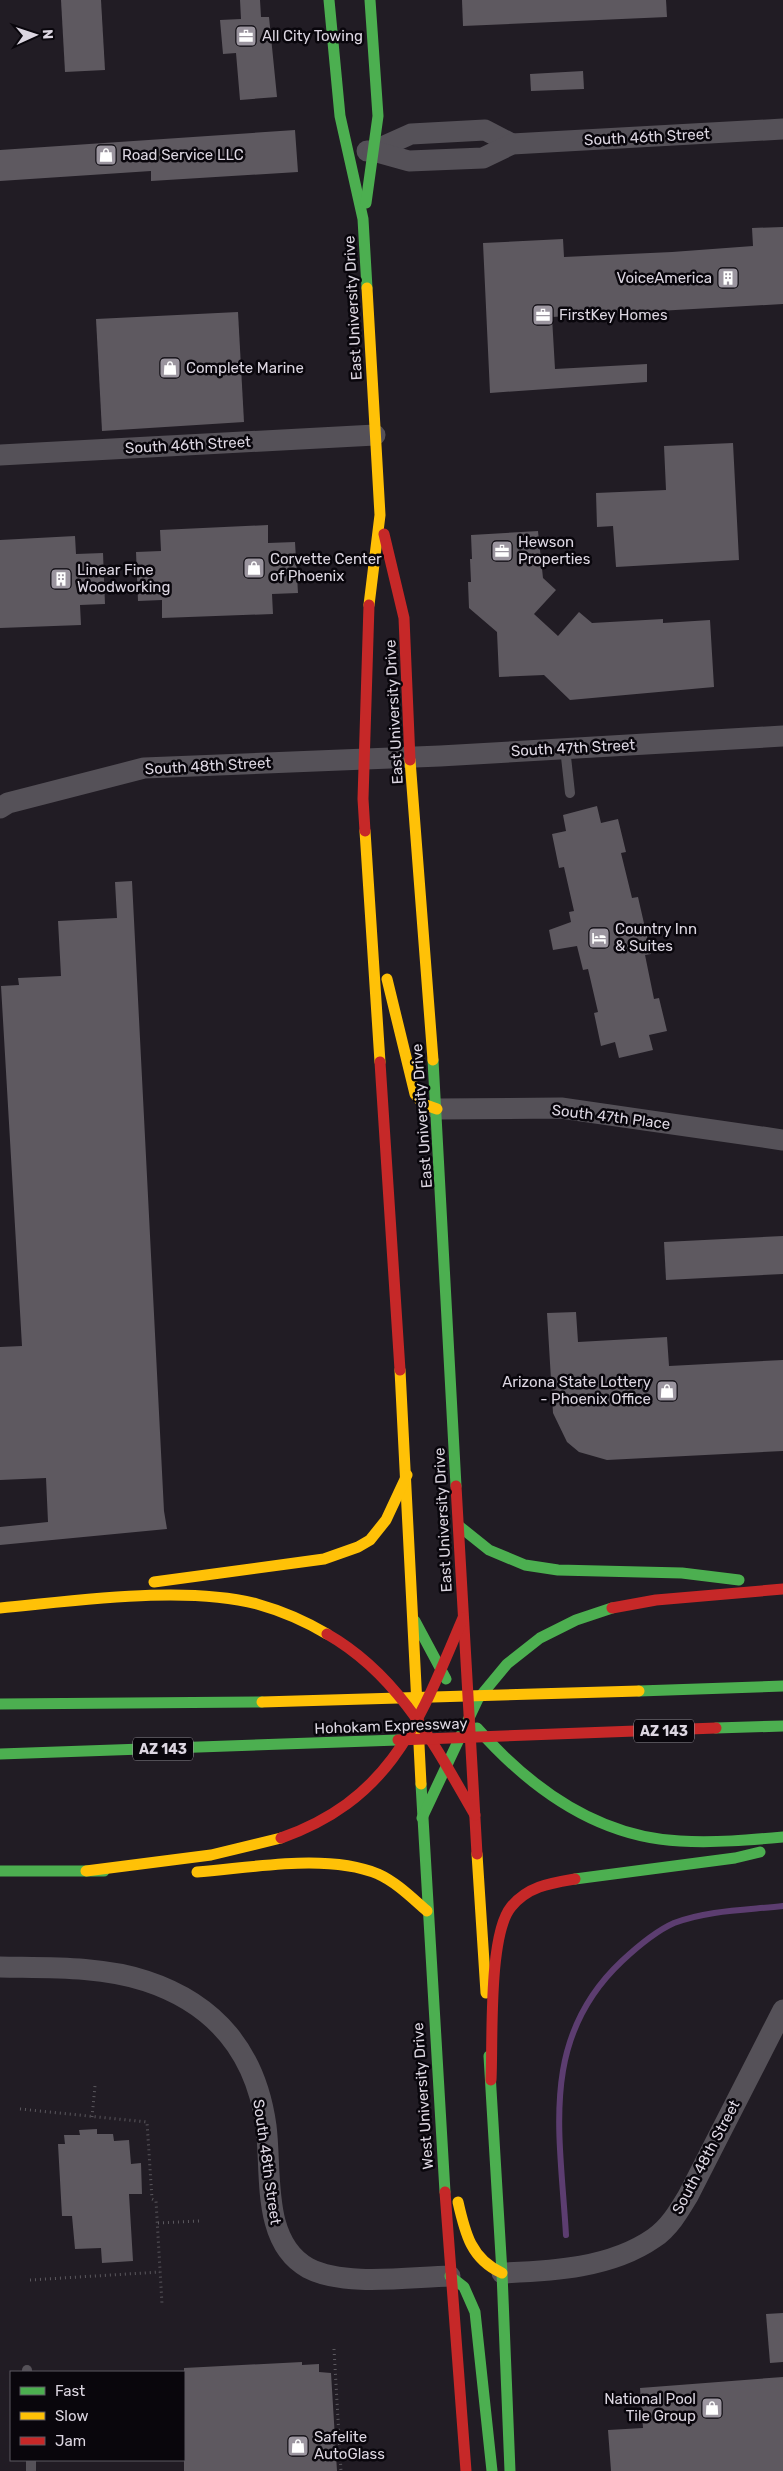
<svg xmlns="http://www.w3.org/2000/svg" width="783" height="2471" font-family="Rubik,sans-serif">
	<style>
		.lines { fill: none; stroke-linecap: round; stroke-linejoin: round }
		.stream { stroke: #5c3d70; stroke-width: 6 }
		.building { fill: #5e5960 }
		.path { stroke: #5b585e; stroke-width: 3; stroke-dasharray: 1 4; stroke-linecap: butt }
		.lane { stroke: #555158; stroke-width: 10 }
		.street { stroke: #555158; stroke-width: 21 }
		.fast { stroke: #4caf50; stroke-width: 11 }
		.slow { stroke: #ffc107; stroke-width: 11 }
		.jam { stroke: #c62828; stroke-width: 11 }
		.labels { text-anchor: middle; stroke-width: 5; stroke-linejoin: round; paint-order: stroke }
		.shield { fill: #09060c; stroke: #9d98a1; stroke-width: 1 }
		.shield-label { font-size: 14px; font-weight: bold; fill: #dcd6e1 }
		.poi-label { font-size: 15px; fill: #dcd6e1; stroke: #09060c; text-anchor: start }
		.street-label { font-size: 15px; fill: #dcd6e1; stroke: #09060c }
	</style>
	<rect width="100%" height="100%" fill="#211c24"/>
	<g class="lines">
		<path class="stream" d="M566,2235C560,2132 539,2039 622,1961C637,1947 656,1931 674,1923C708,1910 748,1910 783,1906"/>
	</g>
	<g class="building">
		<polygon points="61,0 101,0 105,70 65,72"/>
		<polygon points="240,0 260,0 261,17 269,17 277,97 240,100 236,53 223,54 220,20 241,19"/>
		<polygon points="462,0 666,0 667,17 463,26"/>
		<polygon points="583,71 584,89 531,91 530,74"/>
		<polygon points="295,130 298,172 151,181 151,171 0,181 0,150"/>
		<polygon points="783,227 783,304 552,317 555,369 647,364 647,382 490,393 483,243 563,239 564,257 672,252 753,246 752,228"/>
		<polygon points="238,312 244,422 102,431 96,319"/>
		<polygon points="733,443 739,560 616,567 613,526 597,527 596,493 666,490 664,446"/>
		<polygon points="268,525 268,543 295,542 298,593 272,594 273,614 162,618 162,600 138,601 136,552 161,551 160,530"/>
		<polygon points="538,531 543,578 556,590 534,614 558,636 579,612 592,623 663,619 663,623 710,620 714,687 570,700 544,675 499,677 497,632 469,608 468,582 471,582 470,559 472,559 471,535"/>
		<polygon points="75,536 76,554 103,553 105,604 80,605 81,625 0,628 0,540"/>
		<polygon points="597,806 601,823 618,819 626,852 621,853 632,898 638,897 651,954 645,955 654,999 659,998 667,1031 649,1035 653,1050 619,1058 615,1042 601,1046 594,1013 598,1012 588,969 583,970 577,946 553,950 549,930 571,922 569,912 574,911 564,867 559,868 552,834 566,831 563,815"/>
		<polygon points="132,881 164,1511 167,1529 0,1545 0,1527 48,1522 46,1478 0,1480 0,1347 22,1346 1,986 19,985 18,978 61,976 58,921 117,918 115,882"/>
		<polygon points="783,1236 783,1274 666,1280 664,1242"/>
		<polygon points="576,1312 578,1342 667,1337 669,1366 783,1360 783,1451 607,1460 579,1452 567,1442 553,1413 547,1313"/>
		<polygon points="97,2129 97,2134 113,2134 114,2141 129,2140 131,2164 141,2163 142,2194 129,2194 133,2261 102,2263 101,2248 75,2249 72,2216 62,2216 58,2144 65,2144 64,2135 80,2135 79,2130"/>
		<polygon points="783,2313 783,2362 770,2363 766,2314"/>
		<polygon points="302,2362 302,2365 319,2364 319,2372 331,2373 337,2471 184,2471 184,2368"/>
		<polygon points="783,2377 783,2471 611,2471 608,2430 643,2428 640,2388"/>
	</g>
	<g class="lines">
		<g class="path">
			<polyline points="20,2109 147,2122 152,2199 156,2201 162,2304"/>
			<polyline points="92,2117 95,2086"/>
			<polyline points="158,2223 199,2221"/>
			<polyline points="30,2280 160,2272"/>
			<polyline points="334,2349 341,2471"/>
		</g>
		<g class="lane">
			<polyline points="565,748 570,793"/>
			<polyline points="27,2370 27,2372"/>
			<polyline points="31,2460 31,2471"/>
		</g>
		<g class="street">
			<polyline points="367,151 373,151 411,134 485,130 512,144"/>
			<polyline points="373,151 409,161 483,158 512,144 783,129"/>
			<polyline points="0,455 375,435"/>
			<polyline points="0,808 8,803 144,768 440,756 783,736"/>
			<polyline points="437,1109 561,1108 783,1140"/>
			<path d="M0,1967C48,1968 100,1966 146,1981C216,2004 256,2053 266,2126C272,2172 261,2242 308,2268C344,2287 409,2277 450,2276"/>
			<path d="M502,2273C553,2271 611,2268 654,2238C669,2228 679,2211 688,2196L783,2010"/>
		</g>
		<g class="fast">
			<polyline points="329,0 340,116 363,219 367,288"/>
			<polyline points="366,203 378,116 370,0"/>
			<polyline points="433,1060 456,1486"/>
			<polyline points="459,1526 489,1550 525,1565 558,1570 682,1573 739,1580"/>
			<polyline points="415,1621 446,1679"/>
			<polyline points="639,1691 783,1686"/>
			<polyline points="0,1704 262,1702"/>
			<path d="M477,1728C530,1788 597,1837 680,1841C715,1843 749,1840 783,1837"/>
			<polyline points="716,1728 783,1726"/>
			<polyline points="0,1754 398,1740"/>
			<polyline points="421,1784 445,2192"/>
			<polyline points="422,1818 478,1699 507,1664 540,1638 576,1620 612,1608"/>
			<polyline points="0,1871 104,1871"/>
			<polyline points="575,1879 735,1858 760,1852"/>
			<polyline points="489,2056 502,2273 510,2471"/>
			<polyline points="450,2276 464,2287 475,2312 492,2471"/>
		</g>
		<g class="slow">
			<polyline points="367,288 380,515 369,605"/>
			<polyline points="410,760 433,1060"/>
			<polyline points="365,831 380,1062"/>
			<polyline points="387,979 415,1094 423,1104 437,1109"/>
			<polyline points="400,1370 421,1784"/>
			<polyline points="154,1582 324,1559 358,1547 370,1540 386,1520 407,1475"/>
			<path d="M0,1608C76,1601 184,1585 257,1604C282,1611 305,1621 327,1634"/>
			<polyline points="262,1702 639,1691"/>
			<polyline points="477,1854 486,1993"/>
			<polyline points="86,1871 211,1855 281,1838"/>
			<path d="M197,1872C251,1868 327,1853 378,1874C396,1882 412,1898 427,1911"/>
			<path d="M458,2202C465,2233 471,2259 502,2273"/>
		</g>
		<g class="jam">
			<polyline points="384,534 404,618 410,760"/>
			<polyline points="365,831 363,799 369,605"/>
			<polyline points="380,1062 400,1370"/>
			<polyline points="456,1486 477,1854"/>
			<polyline points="612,1608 656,1600 783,1589"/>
			<path d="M327,1634C399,1675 435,1746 475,1815"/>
			<polyline points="398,1740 716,1728"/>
			<path d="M281,1838C394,1798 420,1718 463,1618"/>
			<path d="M491,2080C493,2042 488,1935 511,1907C528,1886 551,1883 575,1879"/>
			<polyline points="445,2192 466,2471"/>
		</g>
	</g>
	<defs>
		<g id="office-square" transform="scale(1.125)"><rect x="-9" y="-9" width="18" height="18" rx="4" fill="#9b959f" stroke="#09060c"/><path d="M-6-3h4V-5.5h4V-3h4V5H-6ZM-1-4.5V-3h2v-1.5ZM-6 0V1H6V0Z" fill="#fff"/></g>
		<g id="shop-square" transform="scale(1.125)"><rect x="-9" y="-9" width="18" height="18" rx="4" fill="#9b959f" stroke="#09060c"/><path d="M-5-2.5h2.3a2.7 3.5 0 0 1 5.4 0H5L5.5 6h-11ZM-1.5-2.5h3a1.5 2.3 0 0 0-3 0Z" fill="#fff"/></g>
		<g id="building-square" transform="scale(1.125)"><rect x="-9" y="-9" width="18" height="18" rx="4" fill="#9b959f" stroke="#09060c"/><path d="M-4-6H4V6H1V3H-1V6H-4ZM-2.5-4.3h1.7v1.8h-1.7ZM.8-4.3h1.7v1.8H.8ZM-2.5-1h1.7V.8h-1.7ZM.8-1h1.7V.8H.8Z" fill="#fff"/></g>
		<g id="hotel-square" transform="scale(1.125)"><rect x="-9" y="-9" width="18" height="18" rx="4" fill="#9b959f" stroke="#09060c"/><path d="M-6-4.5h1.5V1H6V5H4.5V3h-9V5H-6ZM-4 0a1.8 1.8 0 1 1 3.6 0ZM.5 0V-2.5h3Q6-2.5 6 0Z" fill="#fff"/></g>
	</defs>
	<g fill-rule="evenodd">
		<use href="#office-square" x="246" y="36"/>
		<use href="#shop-square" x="106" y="155"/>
		<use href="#building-square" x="728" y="278"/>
		<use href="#office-square" x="543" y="315"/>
		<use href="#shop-square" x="170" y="368"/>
		<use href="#office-square" x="502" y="551"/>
		<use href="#shop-square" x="254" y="568"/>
		<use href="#building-square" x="61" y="579"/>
		<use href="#hotel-square" x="599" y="938"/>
		<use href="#shop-square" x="667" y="1391"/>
		<use href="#shop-square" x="712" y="2408"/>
		<use href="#shop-square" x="298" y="2446"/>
	</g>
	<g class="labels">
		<g class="shield">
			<rect x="634" y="1719.5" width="60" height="23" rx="4"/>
			<rect x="133" y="1737.5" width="60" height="23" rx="4"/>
		</g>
		<g class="shield-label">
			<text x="664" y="1736">AZ 143</text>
			<text x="163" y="1754">AZ 143</text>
		</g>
		<g class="poi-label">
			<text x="262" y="41">All City Towing</text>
			<text x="122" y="160">Road Service LLC</text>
			<text x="712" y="283" text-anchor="end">VoiceAmerica</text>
			<text x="559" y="320">FirstKey Homes</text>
			<text x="186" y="373">Complete Marine</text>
			<text x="518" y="547">Hewson<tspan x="518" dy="17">Properties</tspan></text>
			<text x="270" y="564">Corvette Center<tspan x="270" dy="17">of Phoenix</tspan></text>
			<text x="77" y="575">Linear Fine<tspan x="77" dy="17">Woodworking</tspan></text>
			<text x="615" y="934">Country Inn<tspan x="615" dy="17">&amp; Suites</tspan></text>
			<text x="651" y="1387" text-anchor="end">Arizona State Lottery<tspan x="651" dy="17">- Phoenix Office</tspan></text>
			<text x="696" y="2404" text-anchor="end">National Pool<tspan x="696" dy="17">Tile Group</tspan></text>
			<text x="314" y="2442">Safelite<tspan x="314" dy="17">AutoGlass</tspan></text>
		</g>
		<g class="street-label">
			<text transform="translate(647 137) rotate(-3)" y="5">South 46th Street</text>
			<text transform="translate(353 308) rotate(-93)" y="5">East University Drive</text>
			<text transform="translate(188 445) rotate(-3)" y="5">South 46th Street</text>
			<text transform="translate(394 712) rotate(-93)" y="5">East University Drive</text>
			<text transform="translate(573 748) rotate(-3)" y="5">South 47th Street</text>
			<text transform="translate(208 766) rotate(-3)" y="5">South 48th Street</text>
			<text transform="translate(422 1116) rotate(-94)" y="5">East University Drive</text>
			<text transform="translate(611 1117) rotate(7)" y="5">South 47th Place</text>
			<text transform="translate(443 1520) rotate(-93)" y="5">East University Drive</text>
			<text transform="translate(391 1726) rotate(-2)" y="5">Hohokam Expressway</text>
			<text transform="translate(423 2096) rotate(-94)" y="5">West University Drive</text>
			<text transform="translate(706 2157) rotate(-62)" y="5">South 48th Street</text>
			<text transform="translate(267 2162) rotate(82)" y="5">South 48th Street</text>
		</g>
	</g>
	<rect x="10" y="2371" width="175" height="90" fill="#09060c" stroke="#5d5961"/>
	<rect x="20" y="2387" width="25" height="8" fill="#4caf50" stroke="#5d5961"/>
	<text x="55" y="2396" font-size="15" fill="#dcd6e1">Fast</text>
	<rect x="20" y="2412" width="25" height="8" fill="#ffc107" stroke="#5d5961"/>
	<text x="55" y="2421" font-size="15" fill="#dcd6e1">Slow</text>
	<rect x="20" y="2437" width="25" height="8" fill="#c62828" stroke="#5d5961"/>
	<text x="55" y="2446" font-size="15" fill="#dcd6e1">Jam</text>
	<g transform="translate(35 35) rotate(87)" stroke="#09060c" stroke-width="4" paint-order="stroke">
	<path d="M0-4L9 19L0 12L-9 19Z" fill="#dcd6e1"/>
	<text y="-8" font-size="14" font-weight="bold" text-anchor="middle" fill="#dcd6e1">N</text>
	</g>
</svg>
